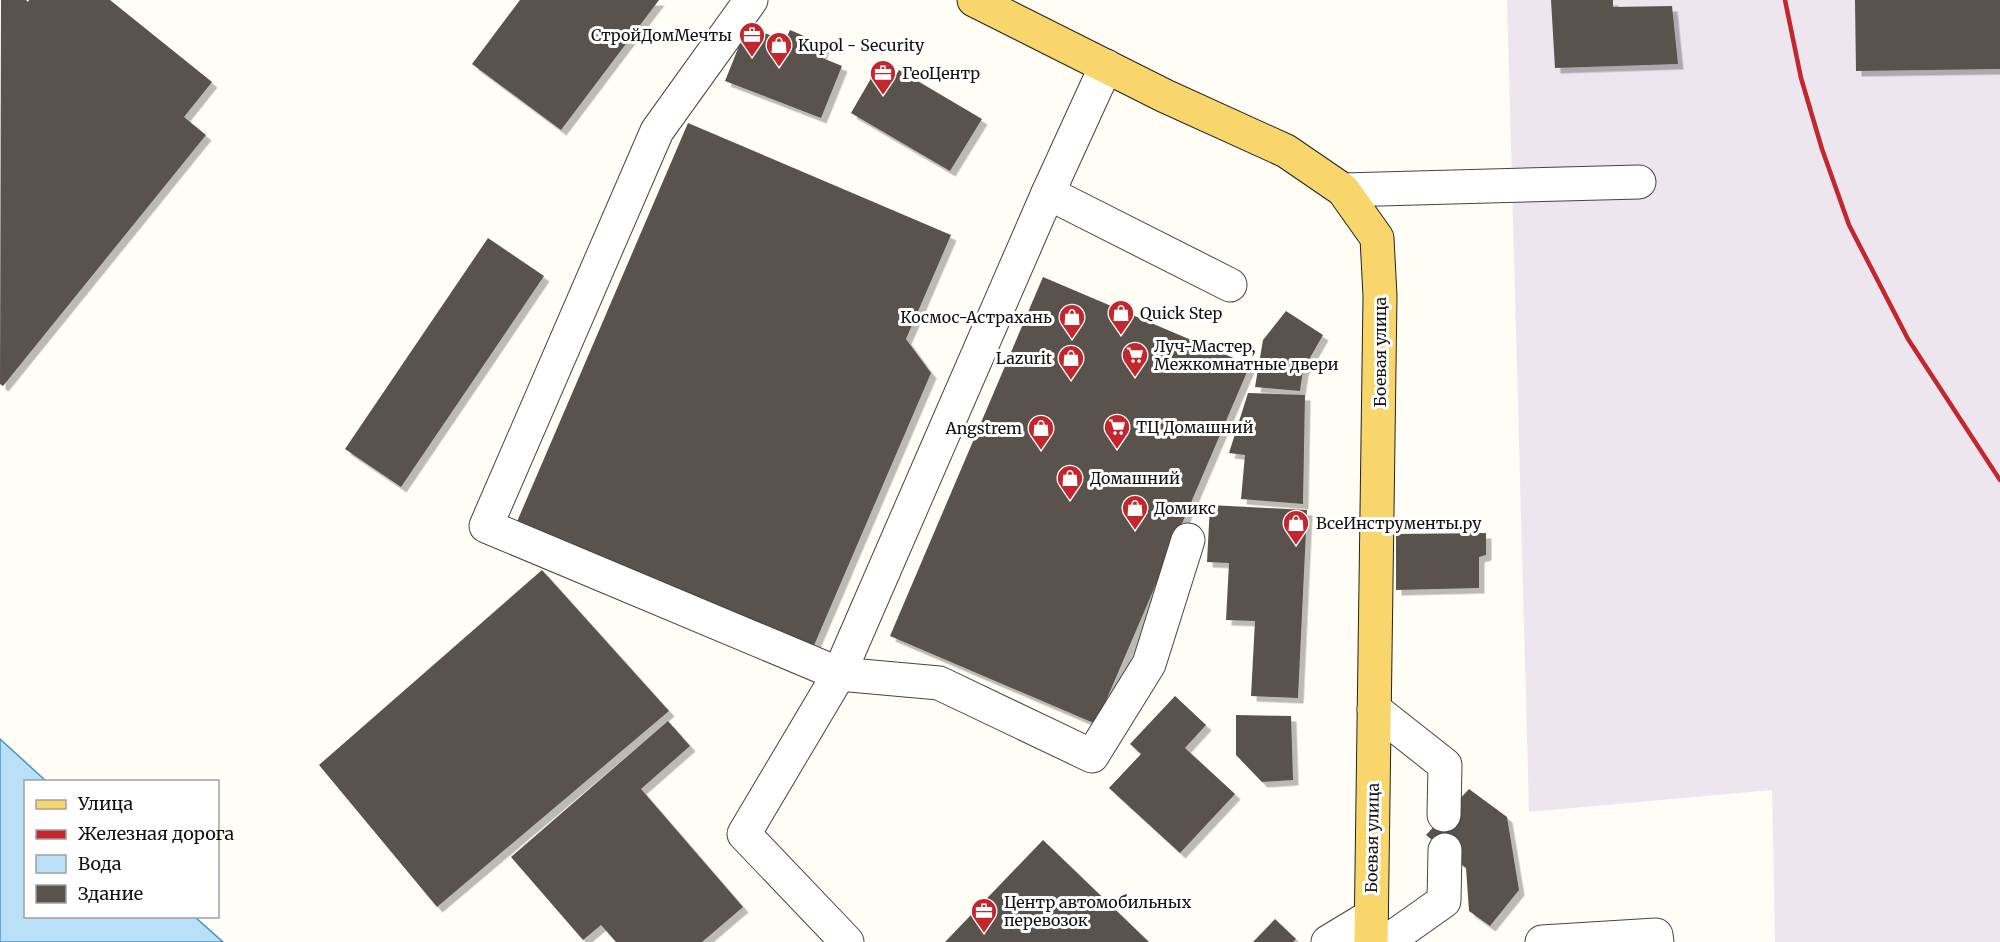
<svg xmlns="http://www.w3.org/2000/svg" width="2000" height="942" font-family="Merriweather,serif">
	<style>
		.industrial { fill: #eee6ef }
		.water { fill: #b9e0f7; stroke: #3f96cf; stroke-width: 1.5 }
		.building { fill: #5a524d; filter: url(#shadow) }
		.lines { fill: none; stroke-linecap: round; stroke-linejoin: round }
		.minor-casing { stroke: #444; stroke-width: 35 }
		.major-casing { stroke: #222; stroke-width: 35 }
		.minor { stroke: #fff; stroke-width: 33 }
		.major { stroke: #f9d66b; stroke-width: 33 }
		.rail { stroke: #c4262e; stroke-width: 4.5 }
		.labels { text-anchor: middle; stroke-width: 6; stroke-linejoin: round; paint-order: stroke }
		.poi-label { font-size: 16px; fill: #111; stroke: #fff; text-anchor: start }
		.street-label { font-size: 16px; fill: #111; stroke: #fff }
	</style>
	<defs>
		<filter id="shadow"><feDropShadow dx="5.5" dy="5.5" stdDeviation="0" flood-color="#0004"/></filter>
	</defs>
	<rect width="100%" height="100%" fill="#fffdf5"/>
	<polygon class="industrial" points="1507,0 2000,0 2000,942 1775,942 1772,790 1529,812"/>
	<polygon class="water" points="0,739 46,781 26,782 26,916 195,917 223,942 0,942"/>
	<g class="building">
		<polygon points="1,0 26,0 28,2 29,0 110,0 212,82 184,117 206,135 3,386 0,384"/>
		<polygon points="520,0 659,0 561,130 472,64"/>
		<polygon points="1551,0 1613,0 1613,7 1672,6 1678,64 1555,68"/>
		<polygon points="1855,0 2000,0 2000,69 1856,71"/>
		<polygon points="747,26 785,41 790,30 825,45 820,57 842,66 821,118 725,81"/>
		<polygon points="899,70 982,119 950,171 851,113 873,75 890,85"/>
		<polygon points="688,123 951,235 906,339 931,373 812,650 516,524"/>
		<polygon points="488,238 544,276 401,487 345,449"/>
		<polygon points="1043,277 1250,365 1096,724 890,636"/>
		<polygon points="1286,311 1323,335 1303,370 1300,391 1255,387 1263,340"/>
		<polygon points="1248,393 1305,395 1303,504 1241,499 1245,455 1229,453"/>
		<polygon points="1210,505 1307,510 1298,698 1251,696 1255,621 1226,620 1229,563 1207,562"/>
		<polygon points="1486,533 1486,555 1479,557 1479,588 1396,590 1396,534"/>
		<polygon points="542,570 669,711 437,907 319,765"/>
		<polygon points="1175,696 1206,725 1185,748 1235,794 1180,853 1109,788 1141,754 1130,744"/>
		<polygon points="1236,715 1291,716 1293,780 1262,782 1236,755"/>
		<polygon points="668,721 690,746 641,789 743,907 702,942 616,942 601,925 583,940 511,857"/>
		<polygon points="1469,789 1507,817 1519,890 1490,926 1469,911 1466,868 1426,835"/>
		<polygon points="1043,840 1149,942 945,942"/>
		<polygon points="1275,919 1296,939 1293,942 1253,942"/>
	</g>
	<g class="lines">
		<g class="minor-casing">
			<g id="minor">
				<polyline points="751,0 657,131 486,526 839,674 939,683 1092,756 1149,664 1188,540"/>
				<polyline points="1343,190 1639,182"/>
				<polyline points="1048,193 1230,285"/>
				<polyline points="1374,709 1445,765 1444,815"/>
				<polyline points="847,942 744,834 839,674 1048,193 1106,66"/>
				<polyline points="1328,942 1371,916"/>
				<polyline points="1386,942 1444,901 1445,850"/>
				<polyline points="1542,942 1656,935 1657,942"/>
			</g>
		</g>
		<g class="major-casing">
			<polyline id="major" points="974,0 1165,96 1286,151 1343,190 1377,238 1380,296 1371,942"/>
		</g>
		<use href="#minor" class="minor"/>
		<use href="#major" class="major"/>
		<polyline class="rail" points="1785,0 1801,78 1822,149 1849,225 1908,339 2000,480"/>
	</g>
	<defs>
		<g id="office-pin" transform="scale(1.35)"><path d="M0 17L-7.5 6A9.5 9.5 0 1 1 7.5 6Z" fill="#c4262e" stroke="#fff"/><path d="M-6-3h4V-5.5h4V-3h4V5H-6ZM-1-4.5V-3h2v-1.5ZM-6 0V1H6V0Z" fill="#fff"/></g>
		<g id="shop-pin" transform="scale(1.35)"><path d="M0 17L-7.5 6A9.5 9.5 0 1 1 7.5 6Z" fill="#c4262e" stroke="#fff"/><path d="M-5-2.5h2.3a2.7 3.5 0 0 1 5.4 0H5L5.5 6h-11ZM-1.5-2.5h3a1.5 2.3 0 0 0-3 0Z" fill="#fff"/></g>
		<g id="supermarket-pin" transform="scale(1.35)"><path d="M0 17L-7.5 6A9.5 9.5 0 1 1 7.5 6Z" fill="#c4262e" stroke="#fff"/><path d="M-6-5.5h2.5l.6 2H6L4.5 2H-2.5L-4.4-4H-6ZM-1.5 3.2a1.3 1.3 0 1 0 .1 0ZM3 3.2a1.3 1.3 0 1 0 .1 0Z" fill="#fff"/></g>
	</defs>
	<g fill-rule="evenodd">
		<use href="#office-pin" x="752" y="35"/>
		<use href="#shop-pin" x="779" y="45"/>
		<use href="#office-pin" x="883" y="73"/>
		<use href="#shop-pin" x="1121" y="313"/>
		<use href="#shop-pin" x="1072" y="317"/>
		<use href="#supermarket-pin" x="1135" y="355"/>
		<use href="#shop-pin" x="1071" y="358"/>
		<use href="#supermarket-pin" x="1117" y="427"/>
		<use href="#shop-pin" x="1041" y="428"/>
		<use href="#shop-pin" x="1070" y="478"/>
		<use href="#shop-pin" x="1135" y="508"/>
		<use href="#shop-pin" x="1296" y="523"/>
		<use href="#office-pin" x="984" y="911"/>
	</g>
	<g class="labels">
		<g class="poi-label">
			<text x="732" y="41" text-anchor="end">СтройДомМечты</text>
			<text x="798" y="51">Kupol - Security</text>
			<text x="902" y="79">ГеоЦентр</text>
			<text x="1140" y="319">Quick Step</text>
			<text x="1052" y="323" text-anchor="end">Космос-Астрахань</text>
			<text x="1154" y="352">Луч-Мастер,<tspan x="1154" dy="18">Межкомнатные двери</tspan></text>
			<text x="1052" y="364" text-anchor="end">Lazurit</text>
			<text x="1136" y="433">ТЦ Домашний</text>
			<text x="1022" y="434" text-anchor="end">Angstrem</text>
			<text x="1090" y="484">Домашний</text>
			<text x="1154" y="514">Домикс</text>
			<text x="1316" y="529">ВсеИнструменты.ру</text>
			<text x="1004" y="908">Центр автомобильных<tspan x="1004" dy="18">перевозок</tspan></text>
		</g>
		<g class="street-label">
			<text transform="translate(1380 352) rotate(-90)" y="6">Боевая улица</text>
			<text transform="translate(1372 838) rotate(-89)" y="6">Боевая улица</text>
		</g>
	</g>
	<rect x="24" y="780" width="195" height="138" fill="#ffffff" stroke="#a0a0a0" stroke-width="1.5"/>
	<rect x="36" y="800" width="30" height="9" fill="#f9d66b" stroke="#a0a0a0" stroke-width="1.5"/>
	<text x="78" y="810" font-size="18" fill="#111111">Улица</text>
	<rect x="36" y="830" width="30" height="9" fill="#c4262e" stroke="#a0a0a0" stroke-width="1.5"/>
	<text x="78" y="840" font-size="18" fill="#111111">Железная дорога</text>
	<rect x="36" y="855" width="30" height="18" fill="#b9e0f7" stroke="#a0a0a0" stroke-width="1.5"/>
	<text x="78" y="870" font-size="18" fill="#111111">Вода</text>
	<rect x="36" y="885" width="30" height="18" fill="#5a524d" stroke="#a0a0a0" stroke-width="1.5"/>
	<text x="78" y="900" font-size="18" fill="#111111">Здание</text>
</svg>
